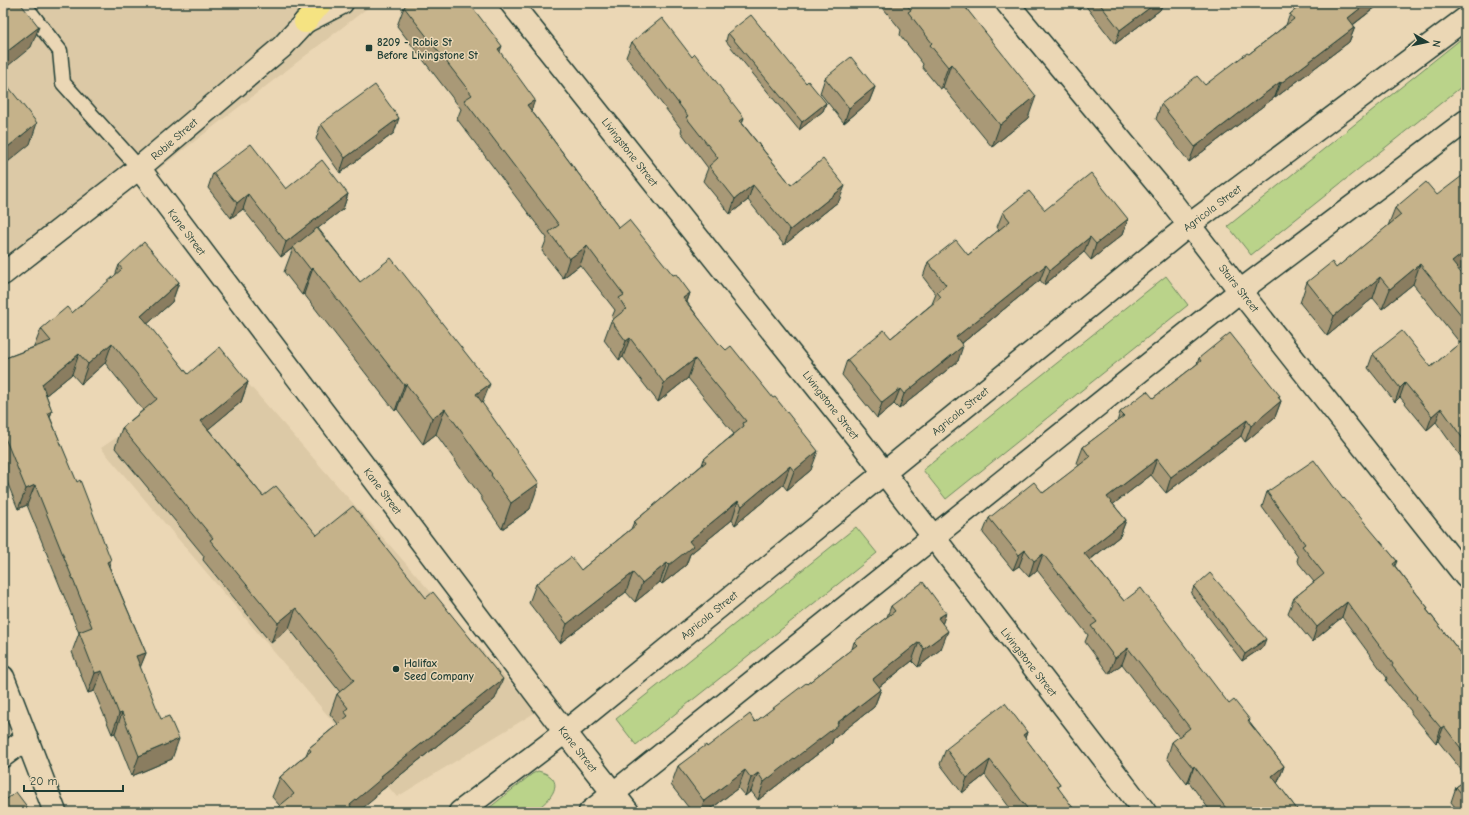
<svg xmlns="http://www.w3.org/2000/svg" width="1469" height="815" font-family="'Comic Neue',sans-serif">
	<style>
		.built { fill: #dcc9a6 }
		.grass { fill: #bad38a; stroke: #6c885f }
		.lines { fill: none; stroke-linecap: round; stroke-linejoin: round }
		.service-casing { stroke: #1f3d34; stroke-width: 17 }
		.minor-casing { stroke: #1f3d34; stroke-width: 25 }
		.tertiary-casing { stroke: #1f3d34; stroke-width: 25 }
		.secondary-casing { stroke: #1f3d34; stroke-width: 25 }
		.primary-casing { stroke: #1f3d34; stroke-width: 25 }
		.service { stroke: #ebd7b5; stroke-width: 14 }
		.minor { stroke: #ebd7b5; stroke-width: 22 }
		.tertiary { stroke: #ebd7b5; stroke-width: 22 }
		.secondary { stroke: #ebd7b5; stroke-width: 22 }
		.primary { stroke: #f5e382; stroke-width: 22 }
		.wall { fill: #a99977; stroke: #1f3d34 }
		.shaded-wall { fill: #8a7d61; stroke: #1f3d34 }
		.building { fill: #c5b28a; stroke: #1f3d34 }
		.poi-dot { fill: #1f3d34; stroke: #ebd7b5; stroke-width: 1.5 }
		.labels { text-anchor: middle; stroke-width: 3; stroke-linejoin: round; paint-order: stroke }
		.poi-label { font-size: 11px; font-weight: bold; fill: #1f3d34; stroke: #ebd7b5; text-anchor: start }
		.street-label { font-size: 11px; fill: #1f3d34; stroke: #ebd7b5 }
	</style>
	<rect width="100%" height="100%" fill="#ebd7b5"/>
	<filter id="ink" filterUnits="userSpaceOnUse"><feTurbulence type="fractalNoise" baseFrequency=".025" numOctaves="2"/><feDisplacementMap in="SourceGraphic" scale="8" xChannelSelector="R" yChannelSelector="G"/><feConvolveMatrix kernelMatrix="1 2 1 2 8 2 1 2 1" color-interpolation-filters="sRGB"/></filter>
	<g filter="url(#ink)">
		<g class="built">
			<polygon points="3,3 374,3 3,289"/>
			<polygon points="229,362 536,712 397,797 101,448"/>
		</g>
		<g class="grass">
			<polygon points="1466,35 1466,83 1251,255 1228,226"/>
			<polygon points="1166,276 1188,305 946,499 923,470"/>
			<polygon points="856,527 877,553 636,745 616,719"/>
			<path d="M538,771C563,777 557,793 541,806C539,808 536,811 534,812C528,814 493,812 484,812L532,774Z"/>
		</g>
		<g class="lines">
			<g class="service-casing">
				<polyline id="service" points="23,3 60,51 63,83 139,168"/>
			</g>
			<g class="minor-casing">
				<g id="minor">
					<polyline points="511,3 859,440 1145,812"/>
					<polyline points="1007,3 1164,192 1240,291 1466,577"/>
					<polyline points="139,168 565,732 628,812"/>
					<polyline points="3,677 55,812"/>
					<polyline points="3,756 27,738"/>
					<polyline points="460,812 565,732 1189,225 1466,18"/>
					<polyline points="590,812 1240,291 1466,121"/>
				</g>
			</g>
			<g class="tertiary-casing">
				<polyline id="tertiary" points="305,22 342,3"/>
			</g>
			<g class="secondary-casing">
				<polyline id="secondary" points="3,274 139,168 282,47 305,22"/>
			</g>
			<g class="primary-casing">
				<polyline id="primary" points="305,22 321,3"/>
			</g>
			<use href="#service" class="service"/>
			<use href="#minor" class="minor"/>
			<use href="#tertiary" class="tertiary"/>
			<use href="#secondary" class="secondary"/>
			<use href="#primary" class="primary"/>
		</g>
		<g class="wall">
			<polygon points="879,3 966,3 969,6 967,9 1028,118 992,147 943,87 940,89 922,67 923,64 900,35 901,30"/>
			<polygon points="1074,3 1163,3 1160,10 1115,44 1085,5 1079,10"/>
			<polygon points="1300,3 1381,3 1353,25 1355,27 1349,42 1275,98 1275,97 1189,162 1156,119 1161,104 1205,85 1249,54 1286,25 1290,14 1298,8"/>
			<polygon points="404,7 500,52 531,110 619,228 673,275 690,293 687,302 811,470 787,490 783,485 735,525 732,520 690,554 686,565 662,584 660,582 635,602 626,592 560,643 529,603 536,584 581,570 631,529 634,522 702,465 704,459 734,434 688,378 658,402 623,357 619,360 604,340 611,321 613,319 612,317 615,310 580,265 563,278 542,251 547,238 457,119 461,109 397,26"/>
			<polygon points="728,33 806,83 826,103 823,111 799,130 726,41"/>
			<polygon points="632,42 692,57 744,118 742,123 791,185 839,201 784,245 748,200 730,214 703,181 708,168 681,132 682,130 626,57"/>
			<polygon points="825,78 875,87 869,102 844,123 820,93"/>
			<polygon points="321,124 394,133 340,173 316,139"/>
			<polygon points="213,173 286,189 348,194 343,209 318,228 360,282 482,403 530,509 502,529 482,500 482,498 436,434 423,444 397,409 395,411 304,294 302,295 284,272 293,248 281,257 243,209 231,218 208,188"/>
			<polygon points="1395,208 1459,271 1466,279 1466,464 1436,422 1427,430 1400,397 1395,402 1368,368 1373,354 1431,367 1460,343 1413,284 1382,309 1373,298 1327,336 1300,303 1307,282 1336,268 1388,226"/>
			<polygon points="1045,210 1128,219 1123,234 1091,260 1084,252 1044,285 1040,280 961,344 958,361 899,409 894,404 877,418 842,375 847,360 891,338 932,304 936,294 923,277 928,262 968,255 999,230 997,227 1003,212"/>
			<polygon points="119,265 179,282 172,302 147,324 188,374 248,382 241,402 208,429 263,496 317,535 495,699 377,794 375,798 280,806 272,797 280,777 306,755 309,748 338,724 330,714 337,694 340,692 289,628 271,643 203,560 204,556 115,448 122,428 143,410 105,363 81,384 72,374 46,395 52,411 50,417 109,566 146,653 140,667 172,759 132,776 115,733 112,734 94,691 88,693 72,652 79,633 27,505 18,509 3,472 3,359 34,347 41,329 72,313 115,276"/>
			<polygon points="1199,358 1279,398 1281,401 1275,417 1245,442 1241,436 1166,493 1151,475 1113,504 1126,520 1120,536 1090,560 1124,601 1229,704 1250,720 1249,722 1284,766 1278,782 1277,783 1299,812 1211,812 1189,782 1187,784 1167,758 1172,742 1179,737 1122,664 1109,674 1085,642 1088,635 1037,570 1029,577 1019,566 1013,570 983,533 989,518 1043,493 1079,466 1077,463 1083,447 1117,422 1120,412 1153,398 1197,364"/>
			<polygon points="1267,492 1343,499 1397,561 1395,566 1428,608 1427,610 1464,657 1466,656 1466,776 1438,741 1436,743 1411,713 1411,711 1386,681 1387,678 1342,617 1312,642 1288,613 1294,598 1314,582 1297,561 1298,557 1262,507"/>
			<polygon points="1194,587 1263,647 1242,661 1191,594"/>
			<polygon points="891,606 946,613 942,624 941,649 918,667 912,661 879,687 881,689 874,707 833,739 832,743 758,800 751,791 745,796 738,788 707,812 692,812 671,785 678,766 707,747 755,722 807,684 852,649 854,642 887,617"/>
			<polygon points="1027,732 1025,738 1060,784 1058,789 1076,812 1013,812 985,775 962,793 940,764 946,749"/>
			<polygon points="1466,780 1466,812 1458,811 1451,802 1456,787"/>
		</g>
		<g class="shaded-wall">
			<polygon points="1082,3 1086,3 1085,5 1079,10"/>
			<polygon points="1156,3 1163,3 1160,10 1115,44 1120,30"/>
			<polygon points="1367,3 1381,3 1342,33 1348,18"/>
			<polygon points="39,27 31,47 3,70 3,57 4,54"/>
			<polygon points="1355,27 1349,42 1275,98 1281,83"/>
			<polygon points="502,46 495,65 498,49"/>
			<polygon points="951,64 943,87 940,89 948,67"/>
			<polygon points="1280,82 1275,97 1189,162 1195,147"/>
			<polygon points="875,87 869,102 844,123 849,108"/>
			<polygon points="1036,96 1028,118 992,147 1000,125"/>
			<polygon points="535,100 528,119 527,105"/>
			<polygon points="826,103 823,111 799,130 802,122"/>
			<polygon points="399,118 394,133 340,173 345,158"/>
			<polygon points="37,123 30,144 3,166 3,151"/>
			<polygon points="753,185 748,200 730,214 735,199"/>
			<polygon points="845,186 839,201 784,245 790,230"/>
			<polygon points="248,194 243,209 231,218 237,203"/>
			<polygon points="348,194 343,209 281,257 286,242"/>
			<polygon points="1128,219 1123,234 1091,260 1096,244"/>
			<polygon points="1090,237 1084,252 1044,285 1050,270"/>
			<polygon points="587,246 580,265 563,278 569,259"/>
			<polygon points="1466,251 1466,265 1444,282 1452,262"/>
			<polygon points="1420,264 1413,284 1382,309 1390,289"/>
			<polygon points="1046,265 1040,280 951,352 956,337"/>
			<polygon points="313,268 304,294 302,295 311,270"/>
			<polygon points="1380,277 1373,298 1327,336 1334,316"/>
			<polygon points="179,282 172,302 134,336 141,316"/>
			<polygon points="690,293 683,312 683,298"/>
			<polygon points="630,338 623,357 619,360 626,341"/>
			<polygon points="112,343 105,363 81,384 88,364"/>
			<polygon points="963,346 958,361 899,409 904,394"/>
			<polygon points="79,354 72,374 35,404 42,384"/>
			<polygon points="695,359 688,378 658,402 664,383"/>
			<polygon points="248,382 241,402 194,441 201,421"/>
			<polygon points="1405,383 1400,397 1395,402 1400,388"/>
			<polygon points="406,384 397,409 395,411 404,385"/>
			<polygon points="490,384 480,409 476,394"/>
			<polygon points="900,389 894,404 877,418 882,403"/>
			<polygon points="1280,396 1276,405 1281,401 1275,417 1245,442 1251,426"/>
			<polygon points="1441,408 1436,422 1427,430 1432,416"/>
			<polygon points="445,409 436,434 423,444 432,418"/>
			<polygon points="52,411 45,431 48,413"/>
			<polygon points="1247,420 1241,436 1166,493 1171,477"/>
			<polygon points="818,451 811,470 787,490 794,471"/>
			<polygon points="1157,459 1151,475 1102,513 1107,497"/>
			<polygon points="790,466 783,485 735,525 742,506"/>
			<polygon points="539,483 530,509 502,529 511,503"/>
			<polygon points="35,485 27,505 18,509 26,489"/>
			<polygon points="738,501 732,520 690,554 686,565 662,584 669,565 689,541"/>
			<polygon points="1126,520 1120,536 1078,569 1084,553"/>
			<polygon points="1025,550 1019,566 1013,570 1019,555"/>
			<polygon points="1043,554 1037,570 1029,577 1034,561"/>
			<polygon points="111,560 104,580 107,562"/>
			<polygon points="667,563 660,582 635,602 642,583"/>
			<polygon points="633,573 626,592 560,643 567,624"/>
			<polygon points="1347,602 1342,617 1312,642 1317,627"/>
			<polygon points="296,608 289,628 271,643 278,623"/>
			<polygon points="946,613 940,631 938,618"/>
			<polygon points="948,631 941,649 918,667 924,649"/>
			<polygon points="1266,639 1263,647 1242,661 1245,654"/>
			<polygon points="919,642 912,661 866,697 873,679"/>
			<polygon points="1128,648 1122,664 1109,674 1115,658"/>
			<polygon points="146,653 138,673 136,656"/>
			<polygon points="102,671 94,691 88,693 95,673"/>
			<polygon points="503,679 495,699 377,794 375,798 358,812 346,812 350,805 381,776"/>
			<polygon points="881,689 874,707 833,739 832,743 758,800 764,782 837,723"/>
			<polygon points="122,713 115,733 112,734 119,714"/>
			<polygon points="1444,726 1438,741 1436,743 1441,728"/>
			<polygon points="1027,732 1022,747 1023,735"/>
			<polygon points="179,739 172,759 132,776 139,756"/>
			<polygon points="990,760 985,775 962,793 967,778"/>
			<polygon points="1194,766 1189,782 1187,784 1193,768"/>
			<polygon points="1284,766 1278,782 1266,792 1272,776"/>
			<polygon points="745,770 738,788 707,812 700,812 704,801"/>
			<polygon points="758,773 751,791 745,796 751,778"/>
		</g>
		<g class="building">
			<polygon points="3,3 20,3 39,27 4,54 3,61"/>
			<polygon points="409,3 469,3 502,46 498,49 535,100 527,105 619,228 629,220 673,275 676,274 690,293 683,298 719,344 720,344 726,350 731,346 773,398 775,397 818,451 794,471 790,466 742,506 738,501 689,541 693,546 669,565 667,563 642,583 633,573 567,624 536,584 571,557 581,570 636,525 634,522 706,462 704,459 744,426 743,423 746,421 695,359 664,383 630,338 626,341 611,321 626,309 619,298 624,295 587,246 569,259 549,232 559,225 464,100 472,95 404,7"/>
			<polygon points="905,3 966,3 969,6 966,8 1036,96 1000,125 951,64 948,67 930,45 932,43 908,12 911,10"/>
			<polygon points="1099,3 1156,3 1120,30"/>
			<polygon points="1304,3 1367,3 1348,18 1355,27 1281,83 1280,82 1195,147 1161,104 1197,76 1205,85 1247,53 1249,54 1294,19 1290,14"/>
			<polygon points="751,15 806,83 808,81 826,103 802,122 728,33"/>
			<polygon points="662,18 692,57 695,54 744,118 740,121 791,185 823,159 845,186 790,230 753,185 735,199 709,166 718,158 686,117 688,116 632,42"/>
			<polygon points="851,57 875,87 849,108 825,78"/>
			<polygon points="3,80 37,123 3,151"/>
			<polygon points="375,85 399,118 345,158 321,124"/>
			<polygon points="251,144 286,189 322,160 348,194 286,242 248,194 237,203 213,173"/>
			<polygon points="1091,173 1128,219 1096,244 1090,237 1050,270 1046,265 956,337 963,346 904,394 900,389 882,403 847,360 884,330 891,338 941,297 937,292 946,285 928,262 956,240 968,255 1010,221 1003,212 1029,191 1045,210"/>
			<polygon points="1466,173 1466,251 1452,262 1466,279 1466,321 1420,264 1390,289 1380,277 1334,316 1307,282 1332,262 1336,268 1401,215 1395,208 1426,182 1437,195"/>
			<polygon points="317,228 360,282 391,258 490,384 476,394 539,483 511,503 491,475 492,474 445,409 432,418 406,384 404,385 313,268 311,270 293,247"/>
			<polygon points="144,242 179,282 141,316 144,319 188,374 220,347 248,382 201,421 263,496 276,486 317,535 353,506 426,598 433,592 503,679 381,776 382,778 350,805 351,807 346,812 272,812 294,794 280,777 311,751 309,748 348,716 344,711 348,708 337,694 354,680 296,608 278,623 210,540 213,538 122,428 157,399 112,343 88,364 79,354 42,384 52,411 48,413 77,482 80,480 111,560 107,562 146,653 136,656 161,719 169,716 179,739 139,756 122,713 119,714 102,671 95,673 79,632 92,627 35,485 26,489 3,433 3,359 51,341 41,329 67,307 72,313 122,269 119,265"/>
			<polygon points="1402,331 1431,367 1461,342 1466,348 1466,443 1441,408 1432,416 1405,383 1400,388 1373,354"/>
			<polygon points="1230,333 1280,396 1278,397 1281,401 1251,426 1247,420 1171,477 1157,459 1107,497 1126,520 1084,553 1124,601 1141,588 1229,704 1234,700 1250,720 1248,721 1284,766 1272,776 1299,812 1229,812 1194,766 1193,768 1172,742 1190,728 1128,648 1115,658 1091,626 1097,622 1043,554 1034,561 1025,550 1019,555 989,518 1034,482 1043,493 1090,457 1083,447 1124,416 1120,412 1147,391 1153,398 1201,361 1199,358"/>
			<polygon points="1314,460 1343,499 1344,498 1397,561 1393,564 1428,608 1426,609 1464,657 1466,656 1466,755 1444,726 1441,728 1416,698 1417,697 1392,666 1393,664 1347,602 1317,627 1294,598 1324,574 1302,546 1305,544 1267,492"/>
			<polygon points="1210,573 1266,639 1245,654 1194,587"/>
			<polygon points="923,582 946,613 938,618 948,631 924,649 919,642 873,679 881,689 837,723 838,725 764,782 758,773 751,778 745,770 704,801 678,766 706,745 707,747 750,714 755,722 806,683 807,684 857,645 854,642 895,611 891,606"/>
			<polygon points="1005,703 1027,732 1023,735 1060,784 1057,786 1076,812 1030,812 990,760 967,778 946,749"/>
			<polygon points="1466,780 1466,799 1456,787"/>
			<polygon points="16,792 31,812 3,812 3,802"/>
			<polygon points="1466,804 1466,812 1456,812"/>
		</g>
	</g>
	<g class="poi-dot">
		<rect x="365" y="44" width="8" height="8" rx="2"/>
		<circle cx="396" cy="669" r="4"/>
	</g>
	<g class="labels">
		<g class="poi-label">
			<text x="377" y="46">8209 - Robie St<tspan x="377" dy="13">Before Livingstone St</tspan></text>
			<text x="404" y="667">Halifax<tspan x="404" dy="13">Seed Company</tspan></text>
		</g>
		<g class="street-label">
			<text transform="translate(174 139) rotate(-41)" y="4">Robie Street</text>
			<text transform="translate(630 152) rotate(52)" y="4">Livingstone Street</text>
			<text transform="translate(1212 208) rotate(-37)" y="4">Agricola Street</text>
			<text transform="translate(187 232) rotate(53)" y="4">Kane Street</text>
			<text transform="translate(1239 288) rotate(52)" y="4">Stairs Street</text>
			<text transform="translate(831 405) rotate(52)" y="4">Livingstone Street</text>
			<text transform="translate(960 411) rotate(-39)" y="4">Agricola Street</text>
			<text transform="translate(383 491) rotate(53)" y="4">Kane Street</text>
			<text transform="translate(709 615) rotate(-39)" y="4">Agricola Street</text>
			<text transform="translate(1029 662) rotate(52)" y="4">Livingstone Street</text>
			<text transform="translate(578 749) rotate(52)" y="4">Kane Street</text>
		</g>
	</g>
	<rect width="1469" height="815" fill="none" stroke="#ebd7b5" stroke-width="16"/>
	<rect x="8" y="8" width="1453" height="799" fill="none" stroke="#1f3d34" stroke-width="1.5" filter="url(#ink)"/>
	<g transform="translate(1427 42) rotate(99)" stroke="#ebd7b5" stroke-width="3" paint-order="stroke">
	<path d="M0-3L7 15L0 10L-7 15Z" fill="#1f3d34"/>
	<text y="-6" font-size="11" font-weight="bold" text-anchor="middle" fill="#1f3d34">N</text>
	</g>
	<path d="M24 785v6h99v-6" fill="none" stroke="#1f3d34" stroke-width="2"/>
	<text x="30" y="785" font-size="12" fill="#1f3d34" stroke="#ebd7b5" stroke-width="3" paint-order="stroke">20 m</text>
</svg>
